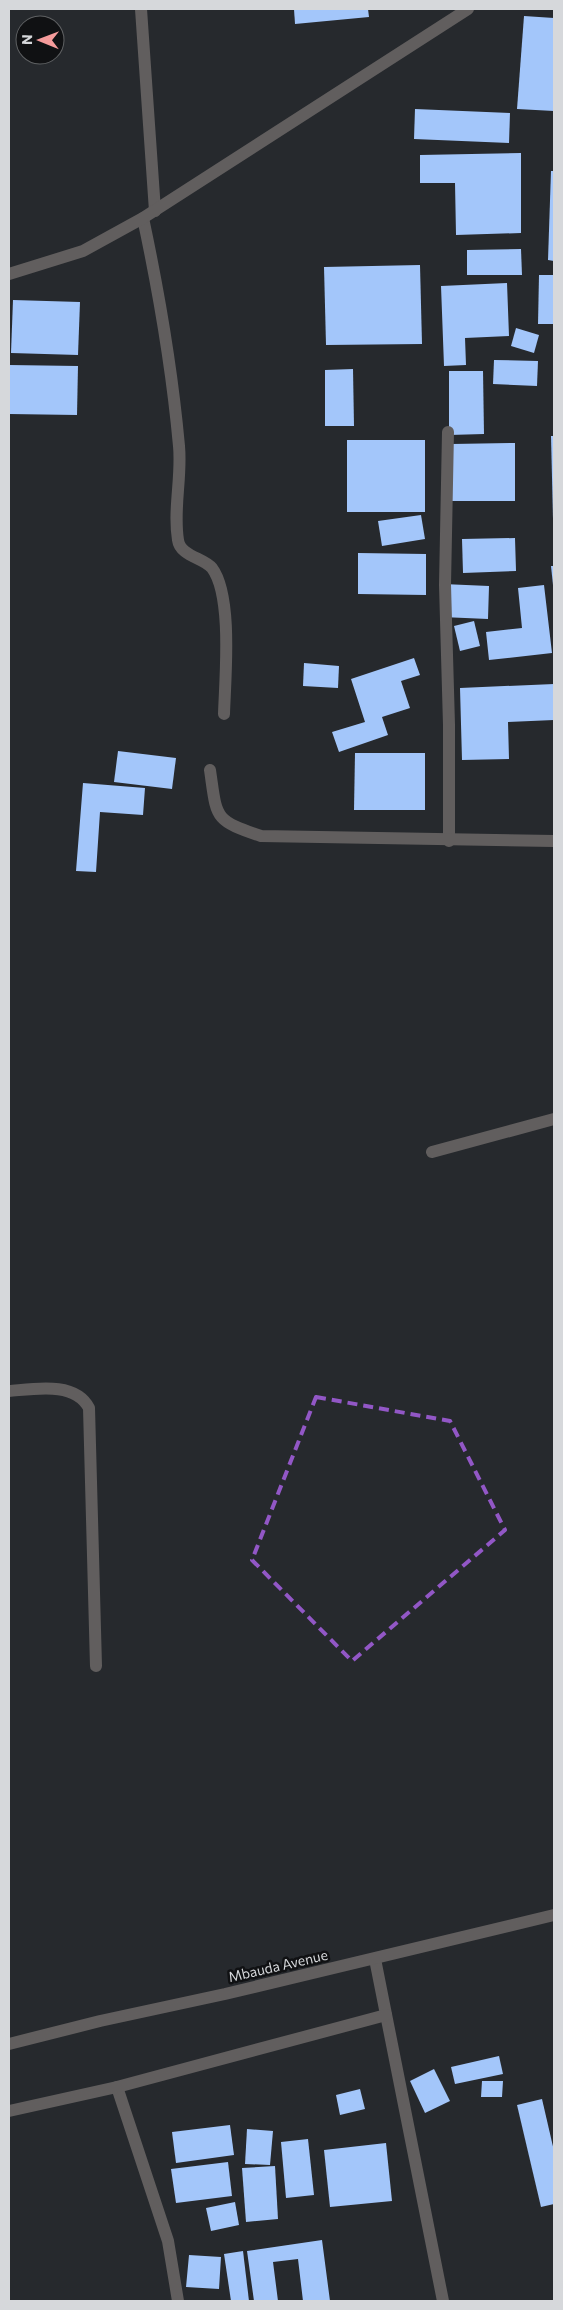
<svg xmlns="http://www.w3.org/2000/svg" width="563" height="2310" font-family="Commissioner,sans-serif">
	<style>
		.building { fill: #a3c6fa }
		.lines { fill: none; stroke-linecap: round; stroke-linejoin: round }
		.service { stroke: #615e5e; stroke-width: 12 }
		.minor { stroke: #615e5e; stroke-width: 12 }
		.tertiary { stroke: #615e5e; stroke-width: 12 }
		.marked { fill: none; stroke: #9257c6; stroke-width: 4; stroke-dasharray: 10 6; stroke-linejoin: round }
		.labels { text-anchor: middle; stroke-width: 5; stroke-linejoin: round; paint-order: stroke }
		.street-label { font-size: 14px; fill: #d6d8db; stroke: #101113 }
	</style>
	<rect width="100%" height="100%" fill="#26292d"/>
	<g class="building">
		<polygon points="294,9 368,9 369,17 295,24"/>
		<polygon points="524,16 554,18 554,111 517,109"/>
		<polygon points="415,109 510,113 509,143 414,139"/>
		<polygon points="521,153 521,233 456,235 455,183 420,183 420,155"/>
		<polygon points="551,171 554,171 554,261 548,260"/>
		<polygon points="521,249 522,275 467,275 467,250"/>
		<polygon points="420,265 422,344 326,345 324,267"/>
		<polygon points="539,275 554,275 554,324 538,324"/>
		<polygon points="507,283 509,336 465,338 466,365 444,366 441,286"/>
		<polygon points="13,300 80,302 78,355 11,353"/>
		<polygon points="516,328 539,335 534,353 511,346"/>
		<polygon points="494,360 538,361 537,386 493,384"/>
		<polygon points="9,365 78,366 77,415 9,414"/>
		<polygon points="353,369 354,426 325,426 325,370"/>
		<polygon points="449,371 483,371 484,434 449,435"/>
		<polygon points="551,436 554,436 554,519 553,519"/>
		<rect x="347" y="440" width="78" height="72"/>
		<polygon points="515,443 515,501 452,501 452,444"/>
		<polygon points="421,515 425,539 382,546 378,521"/>
		<polygon points="515,538 516,571 463,573 462,539"/>
		<polygon points="358,553 426,554 426,595 358,594"/>
		<polygon points="551,566 554,566 554,585 553,585"/>
		<polygon points="443,584 489,586 488,619 442,617"/>
		<polygon points="544,585 552,653 489,660 486,632 522,628 518,588"/>
		<polygon points="474,621 480,646 460,651 454,626"/>
		<polygon points="414,658 420,675 401,681 410,708 382,717 388,735 339,752 332,732 365,722 351,679"/>
		<polygon points="304,663 339,666 338,688 303,686"/>
		<polygon points="554,684 554,720 508,722 509,759 462,760 460,688"/>
		<polygon points="118,751 176,758 172,789 114,782"/>
		<polygon points="355,753 425,753 425,810 354,810"/>
		<polygon points="83,783 145,788 143,815 100,812 96,872 76,871"/>
		<polygon points="499,2056 503,2074 455,2084 451,2067"/>
		<polygon points="434,2069 450,2101 425,2113 410,2081"/>
		<polygon points="482,2081 503,2081 502,2097 481,2097"/>
		<polygon points="360,2089 365,2109 340,2115 336,2095"/>
		<polygon points="542,2099 554,2151 554,2204 541,2207 517,2105"/>
		<polygon points="230,2125 234,2155 176,2163 172,2132"/>
		<polygon points="247,2129 273,2131 270,2165 245,2164"/>
		<polygon points="308,2139 314,2195 286,2198 281,2142"/>
		<polygon points="386,2143 392,2201 330,2207 324,2150"/>
		<polygon points="228,2162 232,2196 176,2203 171,2169"/>
		<polygon points="275,2166 278,2219 246,2222 242,2168"/>
		<polygon points="235,2202 239,2225 211,2231 206,2208"/>
		<polygon points="322,2240 330,2301 303,2301 298,2259 273,2262 278,2301 254,2301 247,2251"/>
		<polygon points="243,2251 249,2301 231,2301 224,2254"/>
		<polygon points="189,2255 221,2257 219,2289 186,2287"/>
	</g>
	<g class="lines">
		<path class="service" d="M9,1391C34,1389 75,1381 89,1408L96,1666"/>
		<g class="minor">
			<polyline points="141,9 155,211"/>
			<path d="M143,218C159,293 172,369 179,446C182,477 173,509 178,540C180,556 204,558 212,568C233,596 225,679 224,714"/>
			<polyline points="9,274 83,251 143,218 468,9"/>
			<polyline points="448,432 445,585 449,725 449,841"/>
			<path d="M210,770C217,818 213,820 261,836L554,841"/>
			<polyline points="432,1152 554,1119"/>
			<polyline points="375,1959 443,2301"/>
			<polyline points="117,2087 168,2241 178,2301"/>
			<polyline points="9,2111 117,2087 386,2015"/>
		</g>
		<polyline class="tertiary" points="9,2044 100,2021 225,1994 554,1915"/>
	</g>
	<path class="marked" d="M316,1397L450,1421L505,1530L352,1661L252,1560Z"/>
	<g class="labels">
		<g class="street-label">
			<text transform="translate(278 1966) rotate(-13)" y="5">Mbauda Avenue</text>
		</g>
	</g>
	<rect width="563" height="2310" fill="none" stroke="#d6d8db" stroke-width="20"/>
	<g transform="translate(40 40) rotate(271)"><circle r="24" fill="#101113" stroke="#5f6163"/>
	<path d="M0-4L9 19L0 12L-9 19Z" fill="#f59b9b"/>
	<text y="-8" font-size="14" font-weight="bold" text-anchor="middle" fill="#d6d8db">N</text>
	</g>
</svg>
